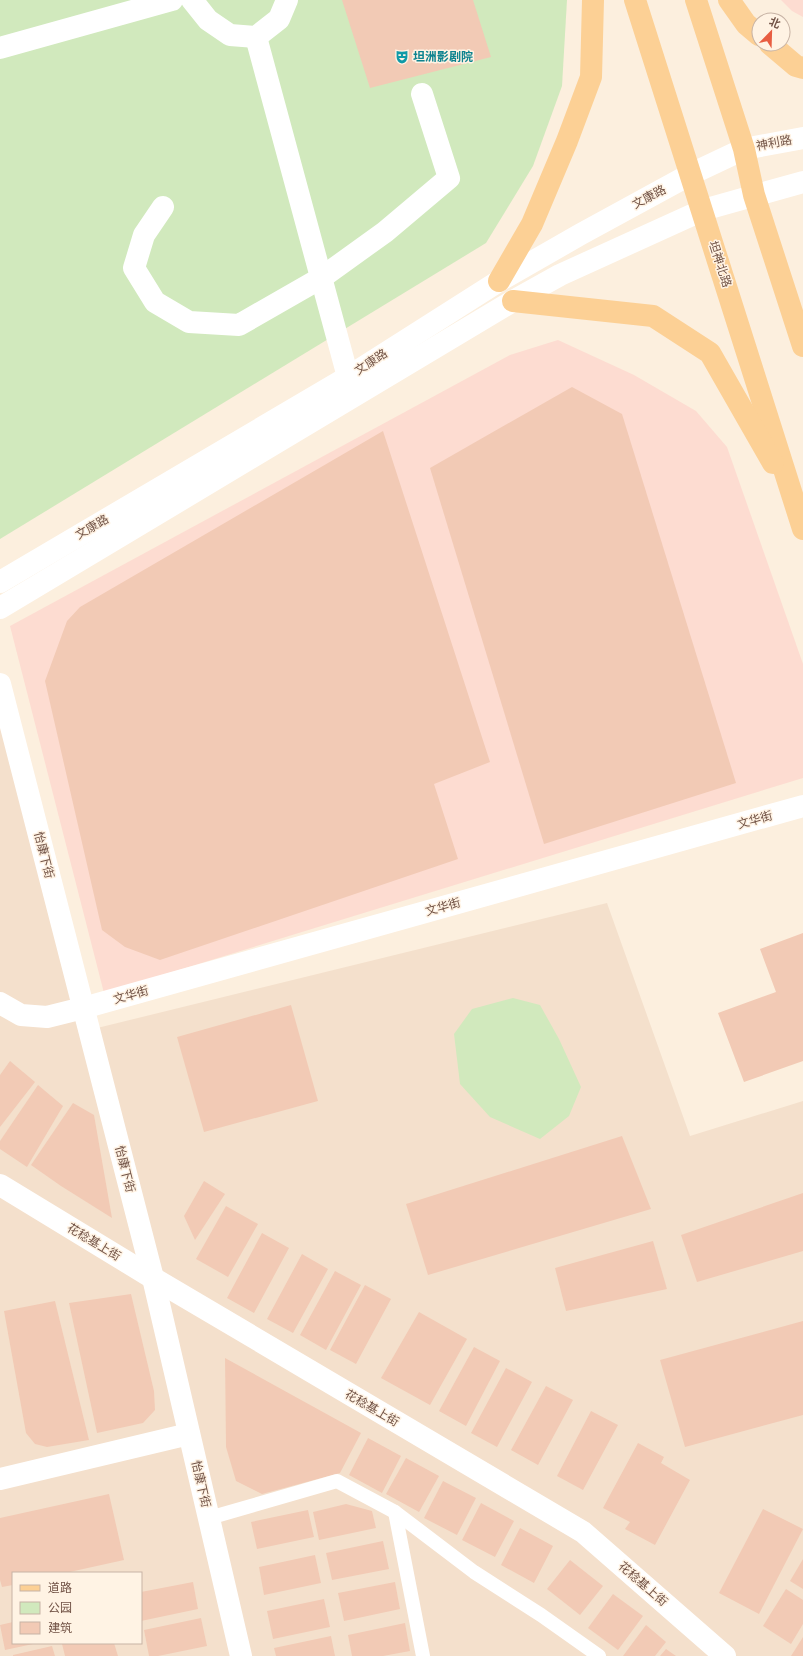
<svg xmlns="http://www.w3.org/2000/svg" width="803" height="1656" font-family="Commissioner,'Noto Sans SC',sans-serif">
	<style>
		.residential { fill: #f4e0cc; fill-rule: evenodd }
		.commercial { fill: #fddcd1 }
		.green { fill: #d1e9bd }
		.building { fill: #f2cab5 }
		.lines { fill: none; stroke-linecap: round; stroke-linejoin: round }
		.lane { stroke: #fff; stroke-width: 14 }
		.street { stroke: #fff; stroke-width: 22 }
		.secondary { stroke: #fff; stroke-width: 22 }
		.primary { stroke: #fcd095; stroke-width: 22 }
		.labels { text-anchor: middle; stroke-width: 3; stroke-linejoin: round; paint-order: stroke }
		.culture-label { font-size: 12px; font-weight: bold; fill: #0d838f; stroke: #fff3e4; text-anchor: start }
		.street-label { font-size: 12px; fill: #725346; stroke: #fff3e4 }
	</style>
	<rect width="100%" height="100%" fill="#fcefde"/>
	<path class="residential" d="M0,677L89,1030L607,903L690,1136L803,1101V1656H0ZM13,1573H141V1643H13Z"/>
	<g class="commercial">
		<polygon points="781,0 803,0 803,17 792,11"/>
		<polygon points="558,340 634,375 696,411 727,447 803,664 803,778 104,993 10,626 510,355"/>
	</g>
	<g class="green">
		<polygon points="0,0 567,0 562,86 533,166 486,243 0,539"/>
		<polygon points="513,998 540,1005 559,1039 581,1087 569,1116 540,1139 490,1117 460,1084 454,1034 472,1009"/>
	</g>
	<g class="building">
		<polygon points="342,0 473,0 491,57 370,88"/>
		<polygon points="572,387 622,414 736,783 544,844 430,468"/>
		<polygon points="383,431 490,762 434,784 458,859 160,960 125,947 102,930 45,681 67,621 80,607"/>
		<polygon points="803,933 803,1061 744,1082 718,1013 776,992 760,949"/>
		<polygon points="291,1005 318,1101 204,1132 177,1037"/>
		<polygon points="10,1061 35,1082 0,1127 0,1075"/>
		<polygon points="38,1085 63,1106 27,1167 0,1149 0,1141"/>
		<polygon points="73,1103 94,1115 112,1218 61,1186 31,1165"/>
		<polygon points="622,1136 651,1209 428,1275 406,1204"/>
		<polygon points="204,1181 225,1194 195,1240 184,1216"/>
		<polygon points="803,1193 803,1251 697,1282 681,1235"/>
		<polygon points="226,1206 258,1224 228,1277 196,1259"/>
		<polygon points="262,1233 289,1248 254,1313 227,1298"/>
		<polygon points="653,1241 667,1289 566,1311 555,1268"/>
		<polygon points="302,1254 328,1269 293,1333 267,1319"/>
		<polygon points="335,1271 361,1285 326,1350 300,1335"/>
		<polygon points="365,1285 391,1299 356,1364 330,1350"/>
		<polygon points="131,1294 154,1391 155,1410 143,1423 97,1433 69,1303"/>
		<polygon points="55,1301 89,1440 47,1447 35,1444 26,1433 4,1311"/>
		<polygon points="419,1312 467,1339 430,1405 381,1378"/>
		<polygon points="803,1321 803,1415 685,1447 660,1360"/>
		<polygon points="474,1347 500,1361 466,1426 439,1411"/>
		<polygon points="225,1358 361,1433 340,1473 262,1494 236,1481 226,1447"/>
		<polygon points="506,1368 532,1382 497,1447 471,1433"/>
		<polygon points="546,1386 573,1400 538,1465 511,1450"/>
		<polygon points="591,1411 618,1425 583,1490 557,1476"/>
		<polygon points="368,1438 401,1456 382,1493 349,1475"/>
		<polygon points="638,1443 664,1457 661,1463 690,1480 655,1545 625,1529 630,1522 603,1508"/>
		<polygon points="406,1458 439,1476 419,1512 386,1494"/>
		<polygon points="443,1481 476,1498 457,1535 424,1518"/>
		<polygon points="109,1494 124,1560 65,1573 13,1573 13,1585 2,1587 0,1580 0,1518"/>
		<polygon points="481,1503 514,1521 495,1557 462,1540"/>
		<polygon points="346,1504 372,1511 376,1528 319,1540 313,1512"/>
		<polygon points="763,1509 803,1529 759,1614 719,1593"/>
		<polygon points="308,1510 314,1537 257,1549 251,1522"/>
		<polygon points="520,1528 553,1546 534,1583 501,1565"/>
		<polygon points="383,1541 389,1569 332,1580 326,1553"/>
		<polygon points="315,1555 321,1583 264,1595 259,1567"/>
		<polygon points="803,1559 803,1589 790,1581"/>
		<polygon points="570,1560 603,1586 580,1615 547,1589"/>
		<polygon points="193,1582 198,1609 141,1621 141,1592"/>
		<polygon points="395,1582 400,1609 344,1621 338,1593"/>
		<polygon points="786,1589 803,1600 803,1624 791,1644 763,1626"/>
		<polygon points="613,1594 643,1616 618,1650 588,1628"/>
		<polygon points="324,1599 330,1627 273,1639 267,1611"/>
		<polygon points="201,1618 207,1646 158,1656 149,1656 144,1630"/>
		<polygon points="13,1622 13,1643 33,1644 5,1650 0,1625"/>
		<polygon points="405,1623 410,1651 383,1656 352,1656 348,1635"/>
		<polygon points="646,1625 666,1642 655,1656 623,1656"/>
		<polygon points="331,1636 335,1656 276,1656 274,1648"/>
		<polygon points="803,1637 803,1656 791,1656"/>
		<polygon points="68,1643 114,1643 118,1656 65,1656 62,1644"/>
		<polygon points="52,1646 55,1656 13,1656 13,1655"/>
		<polygon points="666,1649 676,1656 660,1656"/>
	</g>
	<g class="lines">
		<g class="lane">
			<polyline points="395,1512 423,1656"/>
			<polyline points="209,1518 337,1481 395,1512 474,1572 541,1615 599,1656"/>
		</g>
		<g class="street">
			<polyline points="192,0 208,20 230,35 256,37 279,19 287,0"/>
			<polyline points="256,37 348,377"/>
			<polyline points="0,48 172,0"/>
			<polyline points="163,207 144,235 134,268 155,302 189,322 239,325 321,278 385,232 449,178 422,94"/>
			<polyline points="0,684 153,1278 241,1656"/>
			<polyline points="0,1003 21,1015 47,1017 83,1008"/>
			<polyline points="0,1185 153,1278 583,1532 725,1656"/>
			<polyline points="0,1479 189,1434"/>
		</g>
		<g class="secondary">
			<polyline points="0,582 348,377 499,281 581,234 691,174 744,149 803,138"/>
			<polyline points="0,608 513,301 560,275 703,210 803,182"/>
			<polyline points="83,1008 803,806"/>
		</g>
		<g class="primary">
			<polyline points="635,0 803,529"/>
			<polyline points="696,0 744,149 754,195 803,346"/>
			<polyline points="729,0 746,24 759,35"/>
			<polyline points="770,44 796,66 803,68"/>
			<polyline points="499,281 532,224 567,141 591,77 593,0"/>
			<polyline points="513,301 653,316 710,353 773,463"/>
		</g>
	</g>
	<defs>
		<g id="theatre-bare" transform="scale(1.08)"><path d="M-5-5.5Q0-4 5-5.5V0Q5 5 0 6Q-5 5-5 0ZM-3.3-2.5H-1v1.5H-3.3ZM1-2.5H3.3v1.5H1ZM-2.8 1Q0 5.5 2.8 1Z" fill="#0f9aa8" stroke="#fff3e4" stroke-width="2.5" paint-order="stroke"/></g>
	</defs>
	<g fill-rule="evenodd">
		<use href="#theatre-bare" x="402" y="57"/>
	</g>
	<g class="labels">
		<g class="culture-label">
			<text x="413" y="61">坦洲影剧院</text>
		</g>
		<g class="street-label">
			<text transform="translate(774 143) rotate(-11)" y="4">神利路</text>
			<text transform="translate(649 197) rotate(-28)" y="4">文康路</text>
			<text transform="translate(720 264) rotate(72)" y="4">坦神北路</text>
			<text transform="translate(371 362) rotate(-33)" y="4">文康路</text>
			<text transform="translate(92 527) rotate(-30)" y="4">文康路</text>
			<text transform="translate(755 820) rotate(-16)" y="4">文华街</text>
			<text transform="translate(44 855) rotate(76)" y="4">怡康下街</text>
			<text transform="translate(443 907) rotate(-16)" y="4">文华街</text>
			<text transform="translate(131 995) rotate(-16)" y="4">文华街</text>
			<text transform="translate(125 1169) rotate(76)" y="4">怡康下街</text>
			<text transform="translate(94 1242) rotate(31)" y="4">花稔基上街</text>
			<text transform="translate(372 1408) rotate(30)" y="4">花稔基上街</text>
			<text transform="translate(201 1484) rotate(77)" y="4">怡康下街</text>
			<text transform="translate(643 1584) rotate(41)" y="4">花稔基上街</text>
		</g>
	</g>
	<rect x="12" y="1572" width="130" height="72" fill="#fff3e4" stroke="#c7b3a5"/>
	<rect x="20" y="1585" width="20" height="6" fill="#fcd095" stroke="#c7b3a5"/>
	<text x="48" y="1592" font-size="12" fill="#725346">道路</text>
	<rect x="20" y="1602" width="20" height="12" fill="#d1e9bd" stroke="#c7b3a5"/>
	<text x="48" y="1612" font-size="12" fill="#725346">公园</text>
	<rect x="20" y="1622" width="20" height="12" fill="#f2cab5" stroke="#c7b3a5"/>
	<text x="48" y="1632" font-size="12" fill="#725346">建筑</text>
	<g transform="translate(771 32) rotate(23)"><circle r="19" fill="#fff3e4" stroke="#c7b3a5"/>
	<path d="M0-3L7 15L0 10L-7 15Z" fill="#e85d41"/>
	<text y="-6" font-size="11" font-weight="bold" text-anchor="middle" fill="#725346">北</text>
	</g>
</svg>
